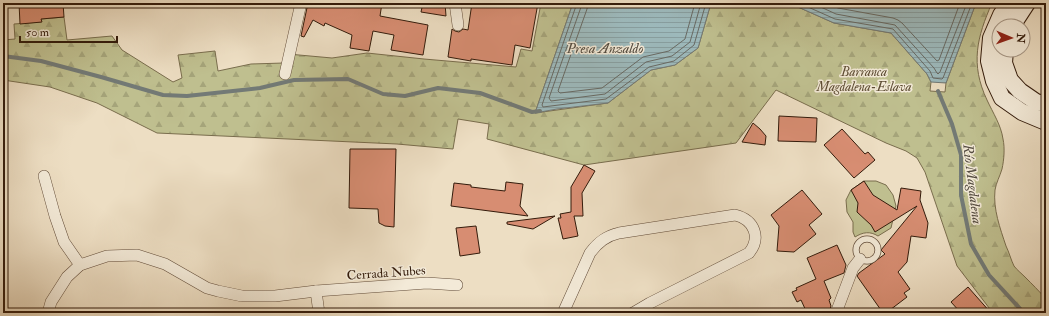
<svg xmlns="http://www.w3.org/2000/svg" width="1049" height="316" font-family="'IM FELL Double Pica',serif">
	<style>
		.forest { fill: url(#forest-firs); stroke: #796d4d }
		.garden { fill: #bfbf8f; stroke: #796d4d }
		.water { fill: url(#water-rules); stroke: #737a76 }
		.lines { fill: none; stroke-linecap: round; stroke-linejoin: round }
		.shore { stroke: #686a64; stroke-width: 1 }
		.stream { stroke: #737a76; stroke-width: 4 }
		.building { fill: #d78d72; stroke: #331b0b }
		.lane-casing { stroke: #624c39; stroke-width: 7 }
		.street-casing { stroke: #624c39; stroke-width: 12 }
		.secondary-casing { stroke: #331b0b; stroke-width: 18 }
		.lane { stroke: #f3ead8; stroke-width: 5.5 }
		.street { stroke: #f3ead8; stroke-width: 11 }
		.secondary { stroke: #f3ead8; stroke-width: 16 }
		.labels { text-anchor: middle; stroke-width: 3; stroke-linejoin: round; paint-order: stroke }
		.park-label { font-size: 13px; font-style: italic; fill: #5d4c33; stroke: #f3ead8 }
		.street-label { font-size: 13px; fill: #331b0b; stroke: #f3ead8 }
		.water-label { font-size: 14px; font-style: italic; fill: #534b40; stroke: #f3ead8 }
	</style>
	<defs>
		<pattern id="forest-firs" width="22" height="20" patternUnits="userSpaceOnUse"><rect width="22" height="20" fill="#bfbf8f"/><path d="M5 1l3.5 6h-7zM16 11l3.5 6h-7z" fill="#a5a47a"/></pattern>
		<pattern id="water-rules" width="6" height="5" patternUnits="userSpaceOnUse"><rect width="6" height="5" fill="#9dbabd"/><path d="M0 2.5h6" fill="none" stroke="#889fa1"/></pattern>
	</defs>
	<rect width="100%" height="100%" fill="#eddec3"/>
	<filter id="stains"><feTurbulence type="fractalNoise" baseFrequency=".005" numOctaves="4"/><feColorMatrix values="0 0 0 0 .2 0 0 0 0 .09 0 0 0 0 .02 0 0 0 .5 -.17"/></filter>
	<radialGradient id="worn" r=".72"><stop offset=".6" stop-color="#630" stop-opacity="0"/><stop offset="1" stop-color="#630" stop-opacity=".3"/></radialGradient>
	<path class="forest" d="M541,3H573L535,113L608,103L651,70L675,65L698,48L711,3H789L834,23L891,33L927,74L931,82L930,91L945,92L946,83L976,3H992C977,37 970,64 987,100C993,113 1001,125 1003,139C1005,148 1004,160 1002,169C1000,176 996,183 995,190C993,209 1000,228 1006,246C1009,252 1011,260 1014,266C1017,270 1021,273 1025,277C1032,284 1039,291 1046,299V313H993L957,266L925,172L917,158L906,151L886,143L776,90L736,143L584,165L487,139L489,124L458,119L453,149L397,144L157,133L97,103L50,87L3,80V40L15,39L14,24L41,22V19L64,17L67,40L112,36L122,50L173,82L182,78L178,55L215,51L218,71L251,64L284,63L288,54L332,58L367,53L424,59L516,67L521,49L532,51Z"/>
	<path class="garden" d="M864,181H876L886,185L893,195L896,206L891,228L878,236C870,231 863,232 855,237L853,232V222L847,212L846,200L851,190Z"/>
	<g class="water">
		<polygon points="573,3 711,3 698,48 675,65 651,70 608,103 557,109 535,113"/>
		<polygon points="789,3 976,3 946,83 931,82 927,74 891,33 834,23"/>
	</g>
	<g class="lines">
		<g class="shore">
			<polyline points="577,3 542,105 543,107 606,99 649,67 674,61 694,45 706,3"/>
			<polyline points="582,3 581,7 549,98 551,101 605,94 646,62 672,56 690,42 701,3"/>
			<polyline points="588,3 587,9 558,91 560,93 602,88 643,57 669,51 685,39 695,3"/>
			<polyline points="799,3 835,19 893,29 930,71 933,78 942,79 943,78 972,3"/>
			<polyline points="812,3 836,14 895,25 934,68 937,73 938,74 940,72 967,3"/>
			<polyline points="826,3 838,8 893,18 898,20 902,23 937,61 939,60 960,3"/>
		</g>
		<g class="stream">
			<polyline points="3,56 41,61 101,77 163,95 187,96 260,88 294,80 348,79 383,94 405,96 438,88 480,93 532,112 540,111"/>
			<polyline points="938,91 952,124 961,155 961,195 971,244 989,275 1024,313"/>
		</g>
	</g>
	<g class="building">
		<polygon points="19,3 63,3 64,17 41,19 42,22 20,24"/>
		<polygon points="308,3 382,3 380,16 428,25 423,55 391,50 394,35 373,31 369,51 350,48 352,35 325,23 324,26 313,20 304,37 301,36"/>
		<polygon points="423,3 445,3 446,16 421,12"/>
		<polygon points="472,3 538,3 530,48 515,45 512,65 471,59 471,61 448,57 452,29 455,31 459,32 463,29 468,30"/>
		<polygon points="779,116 817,118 816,142 778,141"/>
		<polygon points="753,123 760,129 766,136 765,145 742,142"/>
		<polygon points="842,129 865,154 868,152 875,160 854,178 824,145"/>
		<polygon points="350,149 396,149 394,227 385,226 379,223 378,209 349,208"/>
		<polygon points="584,165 595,171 582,193 583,216 574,216 578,236 563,239 558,218 561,218 560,214 571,212 571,187"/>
		<polygon points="864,181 873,195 897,210 901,188 921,191 920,200 928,223 926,238 911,236 907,262 898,272 910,289 904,293 907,297 886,313 883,313 857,276 859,273 885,254 881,250 917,206 875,232 871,225 857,212 858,203 851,190"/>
		<polygon points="506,182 523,184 520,206 528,216 451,206 454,183 471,185 471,187 505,191"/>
		<polygon points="802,190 822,214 809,225 816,234 794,252 777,251 779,226 771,215"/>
		<polygon points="555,216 533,229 507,224 507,222"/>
		<polygon points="476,226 480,253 460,256 456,228"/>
		<polygon points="837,245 846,265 844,273 824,281 831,298 829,300 831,306 830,309 822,313 807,313 801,300 797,302 792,292 797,290 796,288 816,279 807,258"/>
		<polygon points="968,287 991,313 961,313 951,302"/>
	</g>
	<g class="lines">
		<g class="lane-casing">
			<circle id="lane" cx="867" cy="250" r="11"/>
		</g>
		<g class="street-casing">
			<g id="street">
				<polyline points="455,3 458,25"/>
				<polyline points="285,74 301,3"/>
				<polyline points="44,176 55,216 64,242 80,265"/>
				<polyline points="316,291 319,313"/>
				<polyline points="48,313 51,302 67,277 80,265 107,256 137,255 165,264 207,288 218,291 242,296 275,296 316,291 427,283 457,285"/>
				<path d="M563,313L590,253C598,242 606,236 619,233L735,215C755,220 761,238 749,253L650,303L633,313"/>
				<polyline points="836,313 853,268 860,259"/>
			</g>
		</g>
		<g class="secondary-casing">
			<g id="secondary">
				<polyline points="1009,3 1001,15 991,38 989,61 994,81 1002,98 1022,112 1046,122"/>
				<polyline points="1012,26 1027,3"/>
				<polyline points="1005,50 1004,63 1010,80 1020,91 1036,102 1046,104"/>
			</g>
		</g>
		<use href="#lane" class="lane"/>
		<use href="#street" class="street"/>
		<use href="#secondary" class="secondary"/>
	</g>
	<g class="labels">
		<g class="park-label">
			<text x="864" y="76">Barranca<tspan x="864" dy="15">Magdalena-Eslava</tspan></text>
		</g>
		<g class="street-label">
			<text transform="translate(386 272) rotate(-4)" y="5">Cerrada Nubes</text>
		</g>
		<g class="water-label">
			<text x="605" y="53">Presa Anzaldo</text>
			<text transform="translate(973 184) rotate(83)" y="5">Río Magdalena</text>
		</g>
	</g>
	<rect width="1049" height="316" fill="none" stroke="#eddec3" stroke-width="16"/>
	<rect x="4" y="4" width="1041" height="308" fill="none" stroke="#331b0b" stroke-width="2"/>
	<rect x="8" y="8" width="1033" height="300" fill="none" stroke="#331b0b"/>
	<g transform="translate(1011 38) rotate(92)"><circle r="19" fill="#f3ead8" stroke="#a69786"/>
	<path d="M0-3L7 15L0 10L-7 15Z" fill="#8f2418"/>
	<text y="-6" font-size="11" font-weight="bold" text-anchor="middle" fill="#331b0b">N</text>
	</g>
	<path d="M20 36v6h97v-6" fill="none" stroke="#331b0b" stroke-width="2"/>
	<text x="26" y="36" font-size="12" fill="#331b0b" stroke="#f3ead8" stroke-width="3" paint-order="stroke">50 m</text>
	<rect width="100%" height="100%" filter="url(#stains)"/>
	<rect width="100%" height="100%" fill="url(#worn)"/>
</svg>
